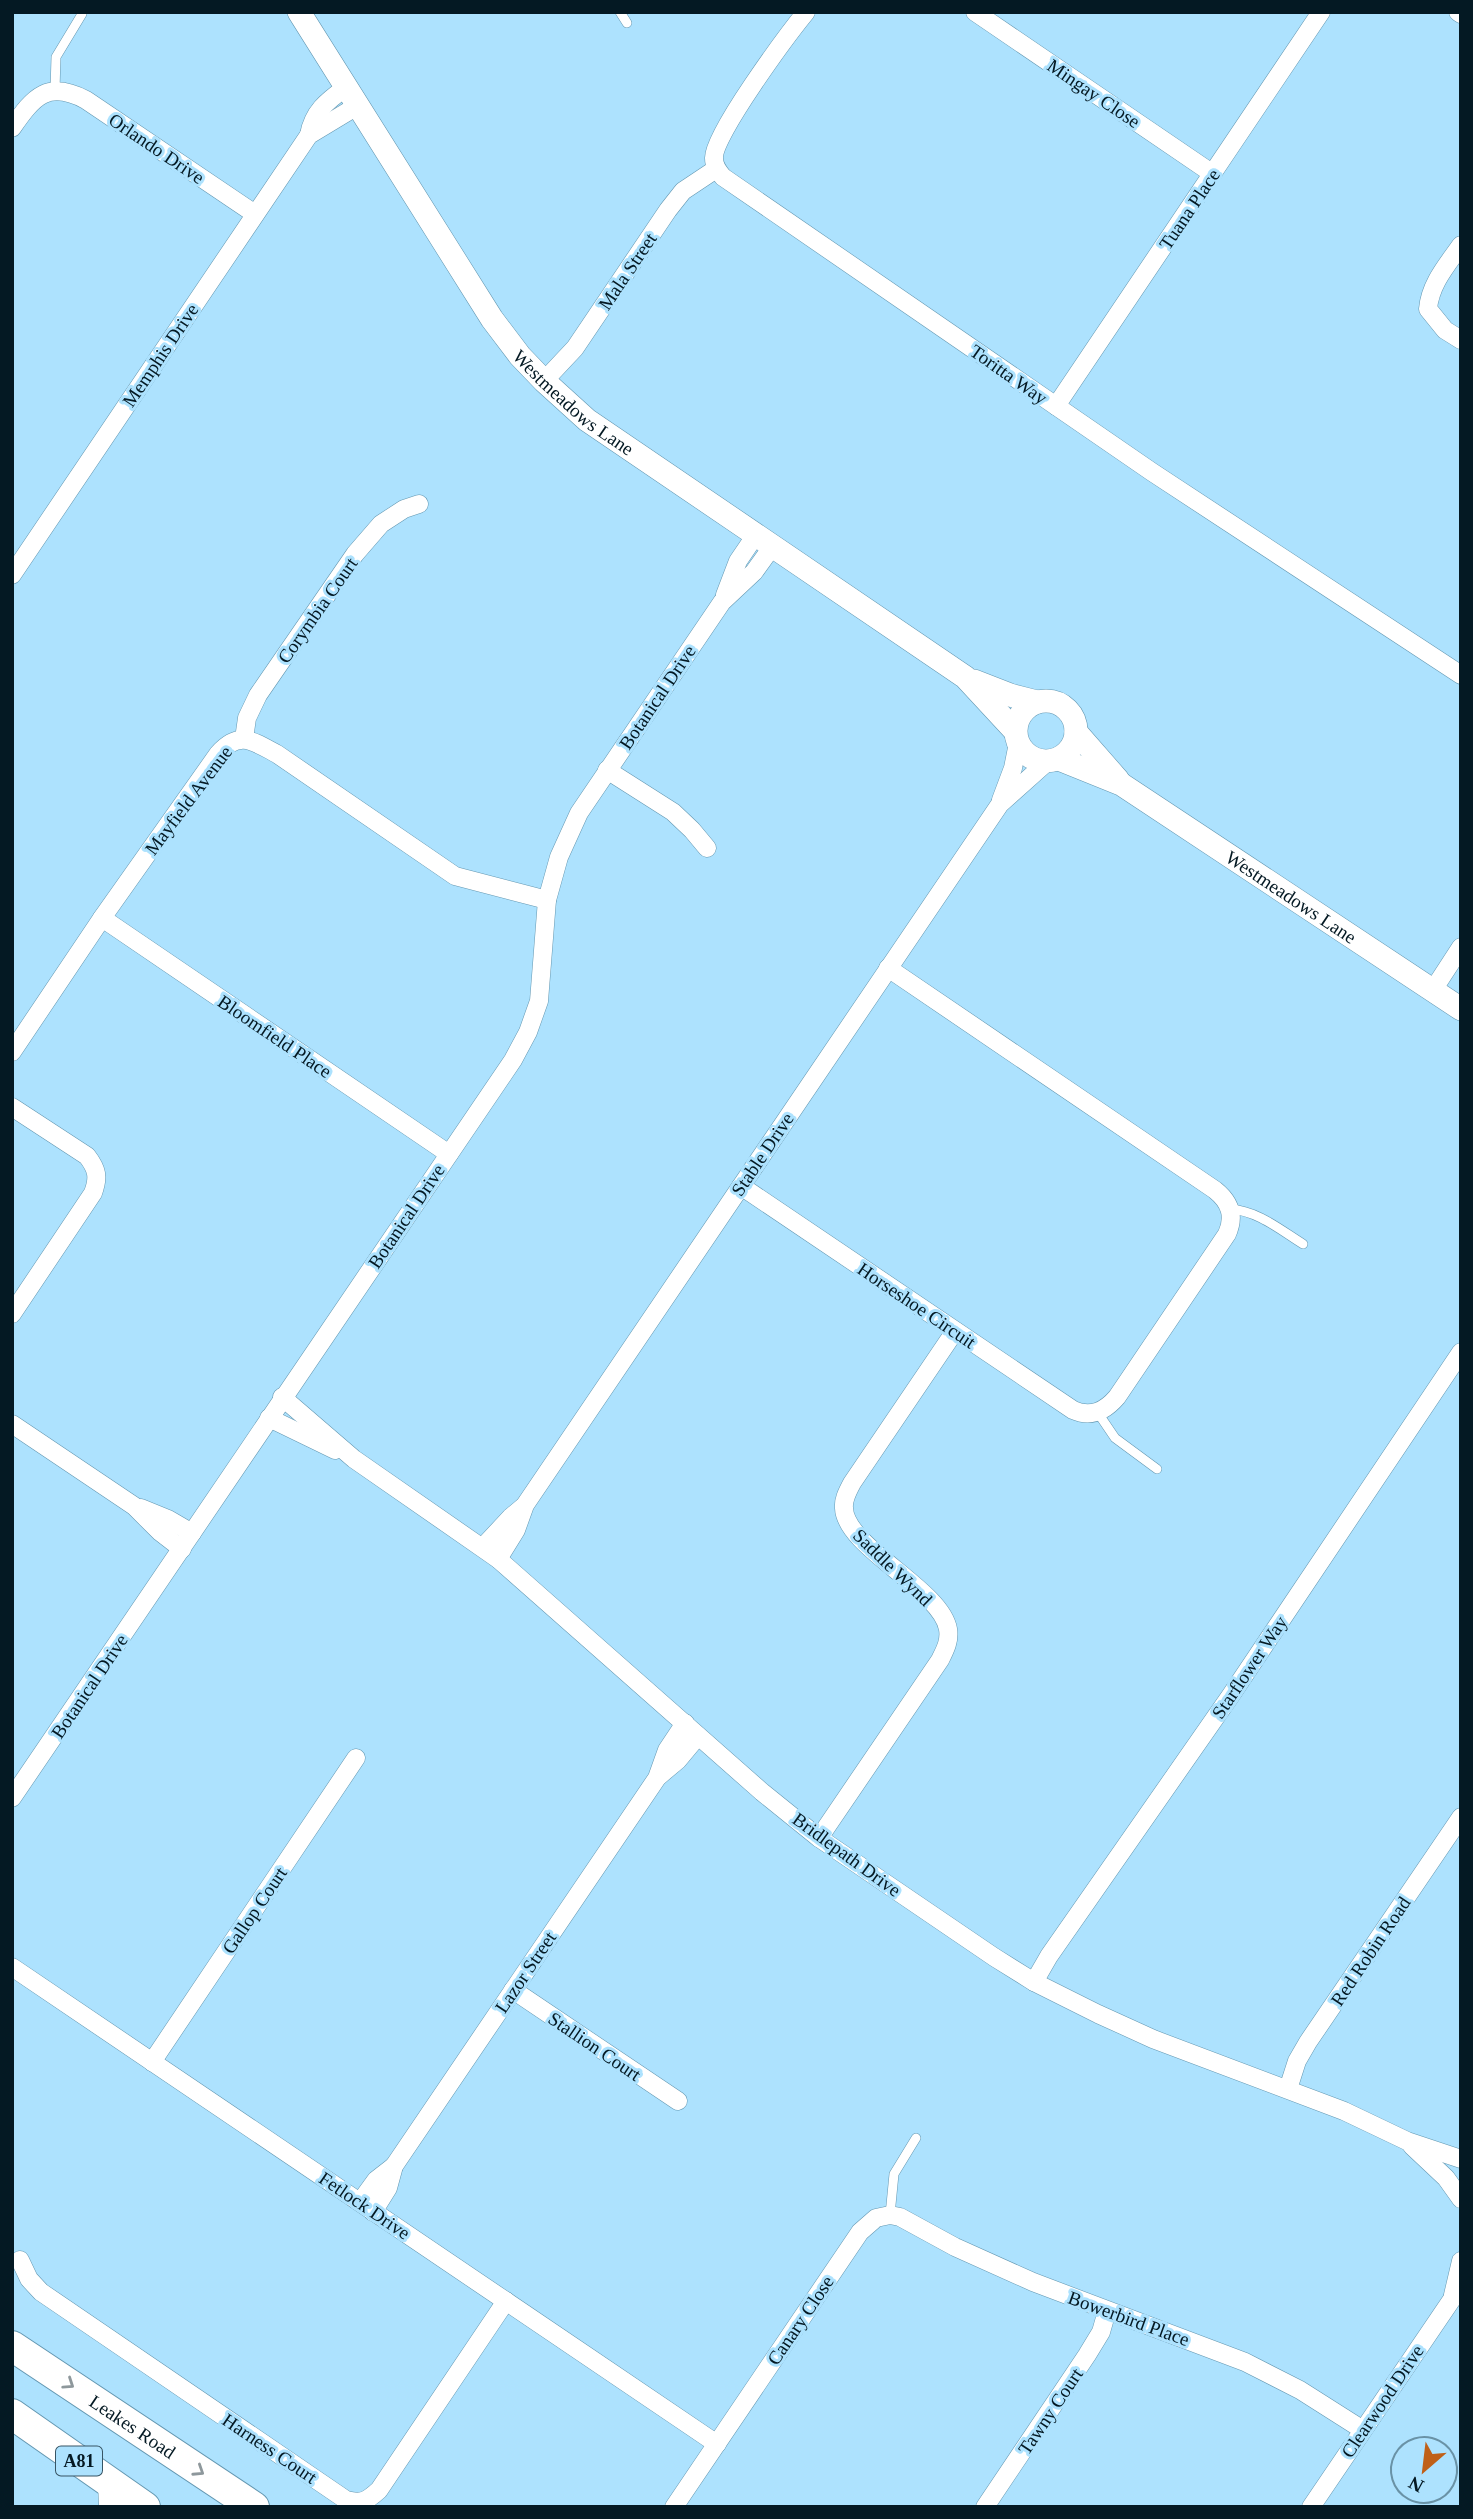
<svg xmlns="http://www.w3.org/2000/svg" width="1473" height="2519" font-family="'Times New Roman',serif">
	<style>
		.lines { fill: none; stroke-linecap: round; stroke-linejoin: round }
		.service-casing { stroke: #6397b1; stroke-width: 10 }
		.minor-casing { stroke: #6397b1; stroke-width: 19 }
		.tertiary-casing { stroke: #6397b1; stroke-width: 24 }
		.trunk-casing { stroke: #6397b1; stroke-width: 32 }
		.service { stroke: #fff; stroke-width: 9 }
		.minor { stroke: #fff; stroke-width: 18 }
		.tertiary { stroke: #fff; stroke-width: 23 }
		.trunk { stroke: #fff; stroke-width: 30 }
		.oneway { stroke: #8e989c }
		.labels { text-anchor: middle; stroke-width: 6; stroke-linejoin: round; paint-order: stroke }
		.shield { fill: #ade2fe; stroke: #375565; stroke-width: 2 }
		.shield-label { font-size: 18px; font-weight: bold; fill: #041923 }
		.street-label { font-size: 19px; fill: #041923; stroke: #ade2fe }
	</style>
	<rect width="100%" height="100%" fill="#ade2fe"/>
	<g class="lines">
		<g class="service-casing">
			<g id="service">
				<polyline points="620,12 627,23"/>
				<polyline points="55,90 56,57 82,14"/>
				<path d="M1230,1209C1258,1211 1279,1229 1303,1244"/>
				<polyline points="1098,1413 1115,1438 1157,1469"/>
				<polyline points="890,2215 894,2174 916,2138"/>
			</g>
		</g>
		<g class="minor-casing">
			<g id="minor">
				<path d="M806,12C788,34 713,135 714,158C714,166 718,171 723,177L1152,472L1461,675"/>
				<polyline points="975,12 1213,174"/>
				<polyline points="1458,12 1461,14"/>
				<path d="M12,128C34,96 48,80 86,100L255,214"/>
				<path d="M309,135C313,112 327,101 345,88"/>
				<path d="M1461,245C1447,265 1430,284 1428,309L1445,330L1461,340"/>
				<polyline points="544,381 575,348 668,210 683,191 716,169"/>
				<polyline points="1056,406 1321,12"/>
				<polyline points="12,575 309,135 357,106"/>
				<polyline points="725,595 738,561 755,536"/>
				<polyline points="244,739 247,718 258,695 355,554 381,524 404,509 419,504"/>
				<polyline points="607,770 673,812 692,830 707,848"/>
				<polyline points="1001,800 1013,768 1018,743"/>
				<polyline points="102,918 449,1154"/>
				<polyline points="1433,990 1461,947"/>
				<path d="M12,1052L102,918L218,754C239,730 253,741 277,754L455,876L547,900"/>
				<path d="M12,1107L87,1156C97,1169 99,1177 93,1193L12,1314"/>
				<path d="M741,1186L1073,1410C1091,1418 1105,1411 1117,1397L1227,1234C1235,1216 1230,1202 1215,1190L888,968"/>
				<polyline points="282,1397 354,1459 498,1559 762,1792 819,1838 994,1957 1034,1982 1098,2014 1153,2039 1344,2111 1407,2141 1461,2159"/>
				<polyline points="269,1418 335,1450"/>
				<polyline points="12,1424 134,1506 160,1532 182,1549"/>
				<polyline points="141,1508 168,1519 192,1533"/>
				<polyline points="483,1547 511,1517 523,1507"/>
				<polyline points="498,1559 516,1530 525,1505 1000,804 1047,762"/>
				<polyline points="659,1776 678,1760 698,1736"/>
				<polyline points="12,1798 513,1060 528,1032 539,1001 547,900 559,857 579,813 722,602 754,572 772,547"/>
				<path d="M819,1838L940,1660C945,1650 950,1641 948,1629C941,1589 845,1547 844,1508C843,1499 848,1491 852,1483L955,1331"/>
				<polyline points="12,1967 717,2444"/>
				<polyline points="1034,1982 1049,1956 1231,1695 1461,1352"/>
				<polyline points="513,1990 678,2101"/>
				<polyline points="152,2062 356,1758"/>
				<polyline points="1288,2089 1297,2061 1308,2042 1461,1817"/>
				<polyline points="1412,2146 1446,2178 1461,2199"/>
				<polyline points="360,2202 376,2180 394,2166"/>
				<polyline points="373,2212 388,2188 394,2166 657,1778 667,1750 685,1723"/>
				<path d="M20,2260L29,2279L41,2292L346,2500C362,2504 367,2501 379,2490L506,2301"/>
				<polyline points="1453,2295 1461,2261"/>
				<polyline points="107,2481 108,2507"/>
				<polyline points="674,2507 860,2232 876,2218 890,2215 900,2217 955,2247 1033,2282 1245,2362 1300,2390 1363,2430"/>
				<polyline points="985,2507 1087,2355 1101,2332 1107,2311"/>
				<polyline points="1311,2507 1461,2286"/>
			</g>
		</g>
		<g class="tertiary-casing">
			<g id="tertiary">
				<path id="s1" d="M299,12L492,319L520,356L544,381L587,420L965,677L1015,731"/>
				<polyline points="974,681 1010,695 1037,702"/>
				<circle cx="1046" cy="731" r="30"/>
				<polyline points="1076,732 1118,780"/>
				<path id="s2" d="M1059,759L1121,784L1461,1009"/>
			</g>
		</g>
		<g class="trunk-casing">
			<g id="trunk">
				<path id="s3" d="M12,2346L254,2507"/>
				<polyline points="12,2414 145,2507"/>
			</g>
		</g>
		<use href="#service" class="service"/>
		<use href="#minor" class="minor"/>
		<use href="#tertiary" class="tertiary"/>
		<use href="#trunk" class="trunk"/>
	</g>
	<defs><path id="oneway-chevron" d="M-2-3.5L2.5 0L-2 3.5" fill="none" stroke-width="1.6" stroke-linecap="round" stroke-linejoin="round" transform="scale(1.75)"/></defs>
	<g class="oneway">
		<use href="#oneway-chevron" transform="translate(69 2384) rotate(34)"/>
		<use href="#oneway-chevron" transform="translate(199 2471) rotate(33)"/>
	</g>
	<g class="labels">
		<rect class="shield" x="56" y="2446.5" width="46" height="29" rx="5"/>
		<g class="shield-label">
			<text x="79" y="2467">A81</text>
		</g>
		<g class="street-label">
			<text transform="translate(1094 93) rotate(34)" y="7">Mingay Close</text>
			<text transform="translate(157 148) rotate(34)" y="7">Orlando Drive</text>
			<text transform="translate(1189 209) rotate(-56)" y="7">Tuana Place</text>
			<text transform="translate(627 271) rotate(-56)" y="7">Mala Street</text>
			<text transform="translate(160 355) rotate(-56)" y="7">Memphis Drive</text>
			<text transform="translate(1009 374) rotate(35)" y="7">Toritta Way</text>
			<text dy="7" stroke="none"><textPath href="#s1" startOffset="480">Westmeadows Lane</textPath></text>
			<text transform="translate(317 610) rotate(-55)" y="7">Corymbia Court</text>
			<text transform="translate(657 697) rotate(-56)" y="7">Botanical Drive</text>
			<text transform="translate(188 800) rotate(-53)" y="7">Mayfield Avenue</text>
			<text dy="7" stroke="none"><textPath href="#s2" startOffset="271">Westmeadows Lane</textPath></text>
			<text transform="translate(275 1036) rotate(34)" y="7">Bloomfield Place</text>
			<text transform="translate(762 1154) rotate(-56)" y="7">Stable Drive</text>
			<text transform="translate(406 1216) rotate(-56)" y="7">Botanical Drive</text>
			<text transform="translate(917 1305) rotate(34)" y="7">Horseshoe Circuit</text>
			<text transform="translate(893 1567) rotate(44)" y="7">Saddle Wynd</text>
			<text transform="translate(1249 1667) rotate(-56)" y="7">Starflower Way</text>
			<text transform="translate(89 1686) rotate(-56)" y="7">Botanical Drive</text>
			<text transform="translate(847 1854) rotate(36)" y="7">Bridlepath Drive</text>
			<text transform="translate(254 1910) rotate(-56)" y="7">Gallop Court</text>
			<text transform="translate(1370 1951) rotate(-56)" y="7">Red Robin Road</text>
			<text transform="translate(525 1972) rotate(-56)" y="7">Lazor Street</text>
			<text transform="translate(595 2046) rotate(34)" y="7">Stallion Court</text>
			<text transform="translate(365 2205) rotate(34)" y="7">Fetlock Drive</text>
			<text transform="translate(1129 2318) rotate(20)" y="7">Bowerbird Place</text>
			<text transform="translate(800 2320) rotate(-56)" y="7">Canary Close</text>
			<text transform="translate(1382 2401) rotate(-56)" y="7">Clearwood Drive</text>
			<text transform="translate(1050 2411) rotate(-56)" y="7">Tawny Court</text>
			<text dy="7" stroke="none"><textPath href="#s3" startOffset="145">Leakes Road</textPath></text>
			<text transform="translate(270 2448) rotate(34)" y="7">Harness Court</text>
		</g>
	</g>
	<rect width="1473" height="2519" fill="none" stroke="#041923" stroke-width="28"/>
	<g transform="translate(1424 2470) rotate(208)"><circle r="33" fill="#ade2fe" stroke="#6992a6" stroke-width="2"/>
	<path d="M0-5L12 26L0 18L-12 26Z" fill="#bf6018"/>
	<text y="-10" font-size="19" font-weight="bold" text-anchor="middle" fill="#041923">N</text>
	</g>
</svg>
